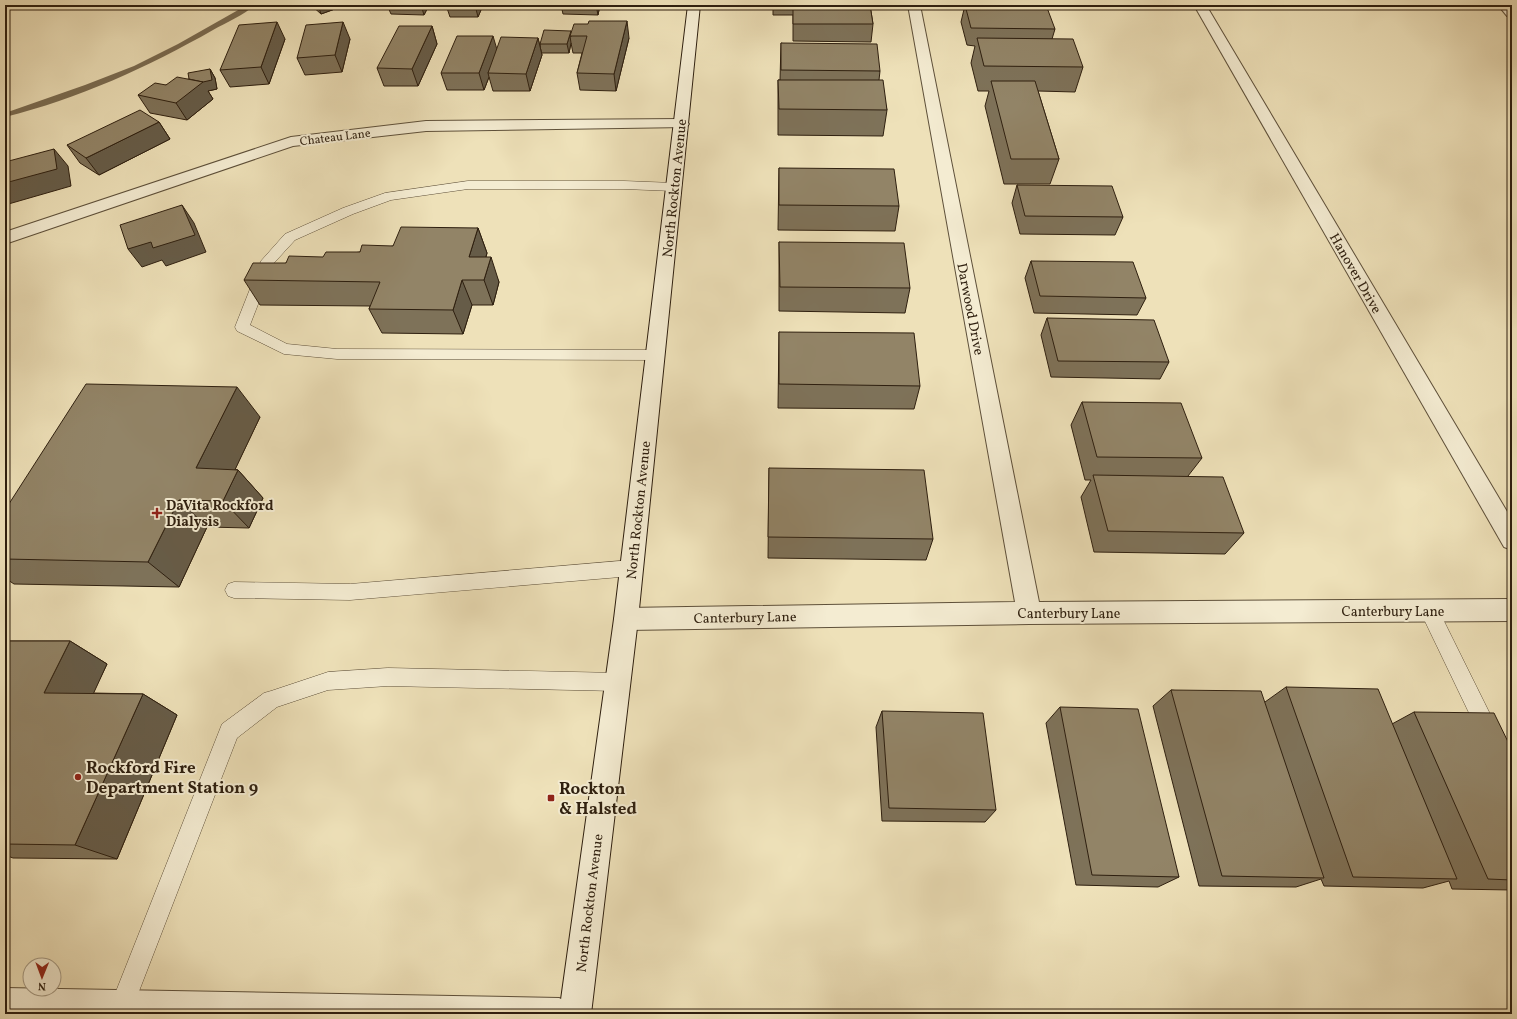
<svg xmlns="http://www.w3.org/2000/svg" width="1517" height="1019" font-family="Vollkorn,serif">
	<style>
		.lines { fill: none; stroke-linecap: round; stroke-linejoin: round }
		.stream { fill: #7a6c52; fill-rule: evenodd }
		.service-casing { stroke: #5e503a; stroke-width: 1 }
		.minor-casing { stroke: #5e503a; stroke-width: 2 }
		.tertiary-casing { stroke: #5e503a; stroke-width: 2 }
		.secondary-casing { stroke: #2e1f0f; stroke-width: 2 }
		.service { fill: #f4ecd2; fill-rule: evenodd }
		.minor { fill: #f4ecd2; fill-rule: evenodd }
		.tertiary { fill: #f4ecd2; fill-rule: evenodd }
		.secondary { fill: #f4ecd2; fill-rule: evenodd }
		.wall { fill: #7e7259; stroke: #2e1f0f }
		.shaded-wall { fill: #665c48; stroke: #2e1f0f }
		.building { fill: #928467; stroke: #2e1f0f }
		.poi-dot { fill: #8f2418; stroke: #f4ecd2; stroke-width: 1.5 }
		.labels { text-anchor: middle; stroke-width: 4; stroke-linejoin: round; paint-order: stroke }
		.far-street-label { font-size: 12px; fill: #2e1f0f; stroke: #f4ecd2 }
		.street-label { font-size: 14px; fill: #2e1f0f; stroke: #f4ecd2 }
		.poi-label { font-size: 14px; font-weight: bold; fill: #2e1f0f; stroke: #f4ecd2; text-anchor: start }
		.near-poi-label { font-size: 17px; font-weight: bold; fill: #2e1f0f; stroke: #f4ecd2; text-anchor: start }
	</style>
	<rect width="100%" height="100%" fill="#eee1b9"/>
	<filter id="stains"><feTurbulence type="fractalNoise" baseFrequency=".005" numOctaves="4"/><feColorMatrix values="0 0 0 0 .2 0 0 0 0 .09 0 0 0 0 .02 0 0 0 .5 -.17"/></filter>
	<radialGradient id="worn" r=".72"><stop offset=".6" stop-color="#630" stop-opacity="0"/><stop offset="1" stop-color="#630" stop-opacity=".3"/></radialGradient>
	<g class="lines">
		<path class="stream" d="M247,5H255C244,15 227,22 213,30C148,67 78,99 5,117V113L85,85L134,66L178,44Z"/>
		<g class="service-casing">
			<g id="service">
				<polygon points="468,181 624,181 674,183 680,187 674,191 624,189 468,189 391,200 353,214 295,240 274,263 250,325 287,344 337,349 656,350 661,351 663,355 661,359 656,360 337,359 284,354 237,331 235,327 261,261 285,234 343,208 385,193"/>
				<polygon points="632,560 638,563 641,568 638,573 632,576 350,600 234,598 228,596 225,590 228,584 234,582 350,584"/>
				<polygon points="1429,603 1436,605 1496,726 1499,733 1496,740 1489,743 1482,740 1420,611 1422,605"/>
				<polygon points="388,668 618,673 625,676 628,682 625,688 618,691 388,686 328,690 277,707 237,738 131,1012 128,1014 115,1012 111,1004 222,724 264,693 271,691 328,672"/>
			</g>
		</g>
		<g class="minor-casing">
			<g id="minor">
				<polygon points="908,5 920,5 1039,602 1512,599 1512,621 1029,624 626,630 618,627 614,619 618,611 626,608 1015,602"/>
				<polygon points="1194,5 1206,5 1512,520 1512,550 1504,547"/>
				<polygon points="1498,5 1511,5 1512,17 1507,16"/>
				<polygon points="681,119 686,121 689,124 686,127 426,131 293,146 5,244 5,232 291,137 426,121"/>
			</g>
		</g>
		<g class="tertiary-casing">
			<polygon id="tertiary" points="5,988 559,998 570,1003 575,1014 5,1014"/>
		</g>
		<g class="secondary-casing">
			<polygon id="secondary" points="688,5 700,5 638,619 591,1014 559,1014 614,619"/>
		</g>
		<use href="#service" class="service"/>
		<use href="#minor" class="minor"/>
		<use href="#tertiary" class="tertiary"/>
		<use href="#secondary" class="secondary"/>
	</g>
	<g class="wall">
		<polygon points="311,5 346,5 321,14"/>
		<polygon points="350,5 429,5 424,15 391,14 387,5 386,7 351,7"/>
		<polygon points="446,5 483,5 478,17 450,17"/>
		<polygon points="561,5 600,5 598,15 563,14"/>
		<polygon points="773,5 870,5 873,24 871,42 793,41 793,15 773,15"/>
		<polygon points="965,5 1055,29 1052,39 1083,67 1075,92 1038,91 1059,159 1050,184 1004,184 985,106 989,91 978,91 971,63 975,46 967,45 961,22"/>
		<polygon points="432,26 437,44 418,86 384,86 377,68"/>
		<polygon points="571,31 571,32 629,38 616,91 580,90 577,73 582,53 573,53 571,43 569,53 541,53 540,44"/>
		<polygon points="538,38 542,55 530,91 493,91 489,77 484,90 447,90 441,73 497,50"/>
		<polygon points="285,39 269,84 230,87 220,70"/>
		<polygon points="350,39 342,72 305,75 297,58"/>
		<polygon points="781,43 880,71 879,80 887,110 883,136 778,135 778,80 780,80"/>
		<polygon points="210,69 215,78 217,89 208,91 213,99 187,120 150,113 138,95 166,85 189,79"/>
		<polygon points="159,122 170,139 99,175 80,163 67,145"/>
		<polygon points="779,168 899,206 895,231 778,230"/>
		<polygon points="1017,185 1123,217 1115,235 1020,234 1012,203"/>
		<polygon points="478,228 487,253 486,257 499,282 493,305 472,305 463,334 382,333 369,309 370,306 260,305 244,280 286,263 360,252 393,246"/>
		<polygon points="779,242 910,288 905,313 779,311"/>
		<polygon points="1031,261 1146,298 1137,315 1034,313 1025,278"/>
		<polygon points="1047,318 1169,362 1160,379 1051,377 1041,335"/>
		<polygon points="779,332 920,386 914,409 778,408"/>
		<polygon points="1082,402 1202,458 1188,476 1244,533 1225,554 1094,552 1081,497 1091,480 1085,480 1071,425"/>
		<polygon points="260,417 235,469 238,470 263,498 249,528 207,527 179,587 14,584 5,578 5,510"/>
		<polygon points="769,468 933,539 926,560 768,558"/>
		<polygon points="5,641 70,641 107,664 93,693 143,694 177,715 117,859 13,858 5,855"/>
		<polygon points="1286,687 1392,724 1414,712 1512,750 1512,890 1452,889 1449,881 1423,888 1324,886 1321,879 1296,887 1199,886 1153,706 1171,690 1265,702"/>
		<polygon points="1060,707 1179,877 1158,887 1076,885 1046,723"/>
		<polygon points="882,711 996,810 985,822 882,821 876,727"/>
	</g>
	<g class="shaded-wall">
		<polygon points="318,5 346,5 321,14"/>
		<polygon points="421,5 429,5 424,15"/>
		<polygon points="475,5 483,5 478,17"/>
		<polygon points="596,5 600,5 598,15"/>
		<polygon points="627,21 629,38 616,91 614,74"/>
		<polygon points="277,22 285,39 269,84 261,67"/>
		<polygon points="343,22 350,39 342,72 335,55"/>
		<polygon points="432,26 437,44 418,86 412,69"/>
		<polygon points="571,31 572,36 570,36 571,43 569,53 567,44"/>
		<polygon points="493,36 498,53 488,73 489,77 484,90 479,73"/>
		<polygon points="538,38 542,55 530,91 526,74"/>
		<polygon points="210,69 215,78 217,89 208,91 213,99 187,120 176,103"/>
		<polygon points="159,122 170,139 99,175 86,158"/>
		<polygon points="54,149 68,166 71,186 5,205 5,183"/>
		<polygon points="182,205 194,223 206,252 166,266 162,260 142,267 128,249"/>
		<polygon points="478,228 487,253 479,280 469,257"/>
		<polygon points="491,257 499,282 493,305 484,280"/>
		<polygon points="462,280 472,305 463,334 453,310"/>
		<polygon points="237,387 260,417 222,497 196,468"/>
		<polygon points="238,470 263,498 249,528 223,501"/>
		<polygon points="179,500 207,527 179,587 148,562"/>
		<polygon points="70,641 107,664 84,714 44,693"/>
		<polygon points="143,694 177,715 117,859 75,845"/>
	</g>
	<g class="building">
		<polygon points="773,5 793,5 793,7 773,6"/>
		<polygon points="793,5 870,5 873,24 793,24"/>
		<polygon points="965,5 1046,5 1055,29 971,28"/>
		<polygon points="589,21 627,21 614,74 577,73 587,36 570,36 574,24 588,24"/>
		<polygon points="277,22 261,67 220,70 239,25"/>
		<polygon points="343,22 335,55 297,58 306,25"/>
		<polygon points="399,26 432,26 412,69 377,68"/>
		<polygon points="544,30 571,31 567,44 540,44"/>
		<polygon points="457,36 493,36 479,73 441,73"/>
		<polygon points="501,37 538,38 526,74 488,73"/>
		<polygon points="977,38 1073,39 1083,67 984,66"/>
		<polygon points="781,43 877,44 880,71 781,70"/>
		<polygon points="210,69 212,80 203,82 189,79 188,73"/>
		<polygon points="177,77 203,82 176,103 138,95 155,83 166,85"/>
		<polygon points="778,80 883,80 887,110 779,109"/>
		<polygon points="991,81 1035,81 1059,159 1011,159"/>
		<polygon points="140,110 159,122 86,158 67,145"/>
		<polygon points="54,149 57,169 5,183 5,162"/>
		<polygon points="779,168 894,169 899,206 779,205"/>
		<polygon points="1017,185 1112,186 1123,217 1025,216"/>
		<polygon points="182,205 195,235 153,248 151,242 128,249 120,225"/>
		<polygon points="401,227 478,228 469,257 491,257 484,280 462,280 453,310 369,309 380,282 244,280 253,263 286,263 289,256 323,257 326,252 360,252 362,245 393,246"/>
		<polygon points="779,242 904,243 910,288 780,287"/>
		<polygon points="1031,261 1133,262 1146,298 1040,296"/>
		<polygon points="1047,318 1154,320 1169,362 1058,361"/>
		<polygon points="779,332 914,333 920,386 779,384"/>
		<polygon points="86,384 237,387 196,468 238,470 223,501 179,500 148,562 5,559 5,510"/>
		<polygon points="1082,402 1181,403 1202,458 1097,457"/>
		<polygon points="769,468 924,470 933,539 768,537"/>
		<polygon points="1093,475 1223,477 1244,533 1108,531"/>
		<polygon points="5,641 70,641 44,693 143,694 75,845 5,844"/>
		<polygon points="1286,687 1378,689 1457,879 1353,877"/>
		<polygon points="1171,690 1261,691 1324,878 1222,876"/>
		<polygon points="1060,707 1138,709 1179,877 1092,875"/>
		<polygon points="882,711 983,713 996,810 889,808"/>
		<polygon points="1414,712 1494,713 1512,750 1512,880 1488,879"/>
	</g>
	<g class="poi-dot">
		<path d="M155 507h4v4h4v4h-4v4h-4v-4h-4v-4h4z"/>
		<circle cx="78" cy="777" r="4"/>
		<rect x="547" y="794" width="8" height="8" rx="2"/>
	</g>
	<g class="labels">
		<g class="far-street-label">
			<text transform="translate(335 137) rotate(-7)" y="4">Chateau Lane</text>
		</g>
		<g class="street-label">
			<text transform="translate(674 188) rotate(-84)" y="5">North Rockton Avenue</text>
			<text transform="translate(1356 273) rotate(60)" y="5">Hanover Drive</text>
			<text transform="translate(971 309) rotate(79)" y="5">Darwood Drive</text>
			<text transform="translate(638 510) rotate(-84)" y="5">North Rockton Avenue</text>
			<text x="1393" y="616">Canterbury Lane</text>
			<text x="1069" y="618">Canterbury Lane</text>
			<text transform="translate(745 617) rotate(-1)" y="5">Canterbury Lane</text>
			<text transform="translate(589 903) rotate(-83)" y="5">North Rockton Avenue</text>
		</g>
		<g class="poi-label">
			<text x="166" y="510">DaVita Rockford<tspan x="166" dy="16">Dialysis</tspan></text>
		</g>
		<g class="near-poi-label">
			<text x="86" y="773">Rockford Fire<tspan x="86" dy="20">Department Station 9</tspan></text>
			<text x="559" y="794">Rockton<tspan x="559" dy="20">&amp; Halsted</tspan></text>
		</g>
	</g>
	<rect width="1517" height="1019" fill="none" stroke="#eee1b9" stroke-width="20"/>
	<rect x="6" y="6" width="1505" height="1007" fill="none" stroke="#2e1f0f" stroke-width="2"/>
	<rect x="10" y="10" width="1497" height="999" fill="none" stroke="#2e1f0f"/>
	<g transform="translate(42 977) rotate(181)"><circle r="19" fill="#f4ecd2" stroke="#a59a84"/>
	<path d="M0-3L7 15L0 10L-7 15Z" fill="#8f2418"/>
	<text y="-6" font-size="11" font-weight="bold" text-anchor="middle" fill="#2e1f0f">N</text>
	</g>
	<rect width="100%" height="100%" filter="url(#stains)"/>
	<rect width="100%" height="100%" fill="url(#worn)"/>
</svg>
